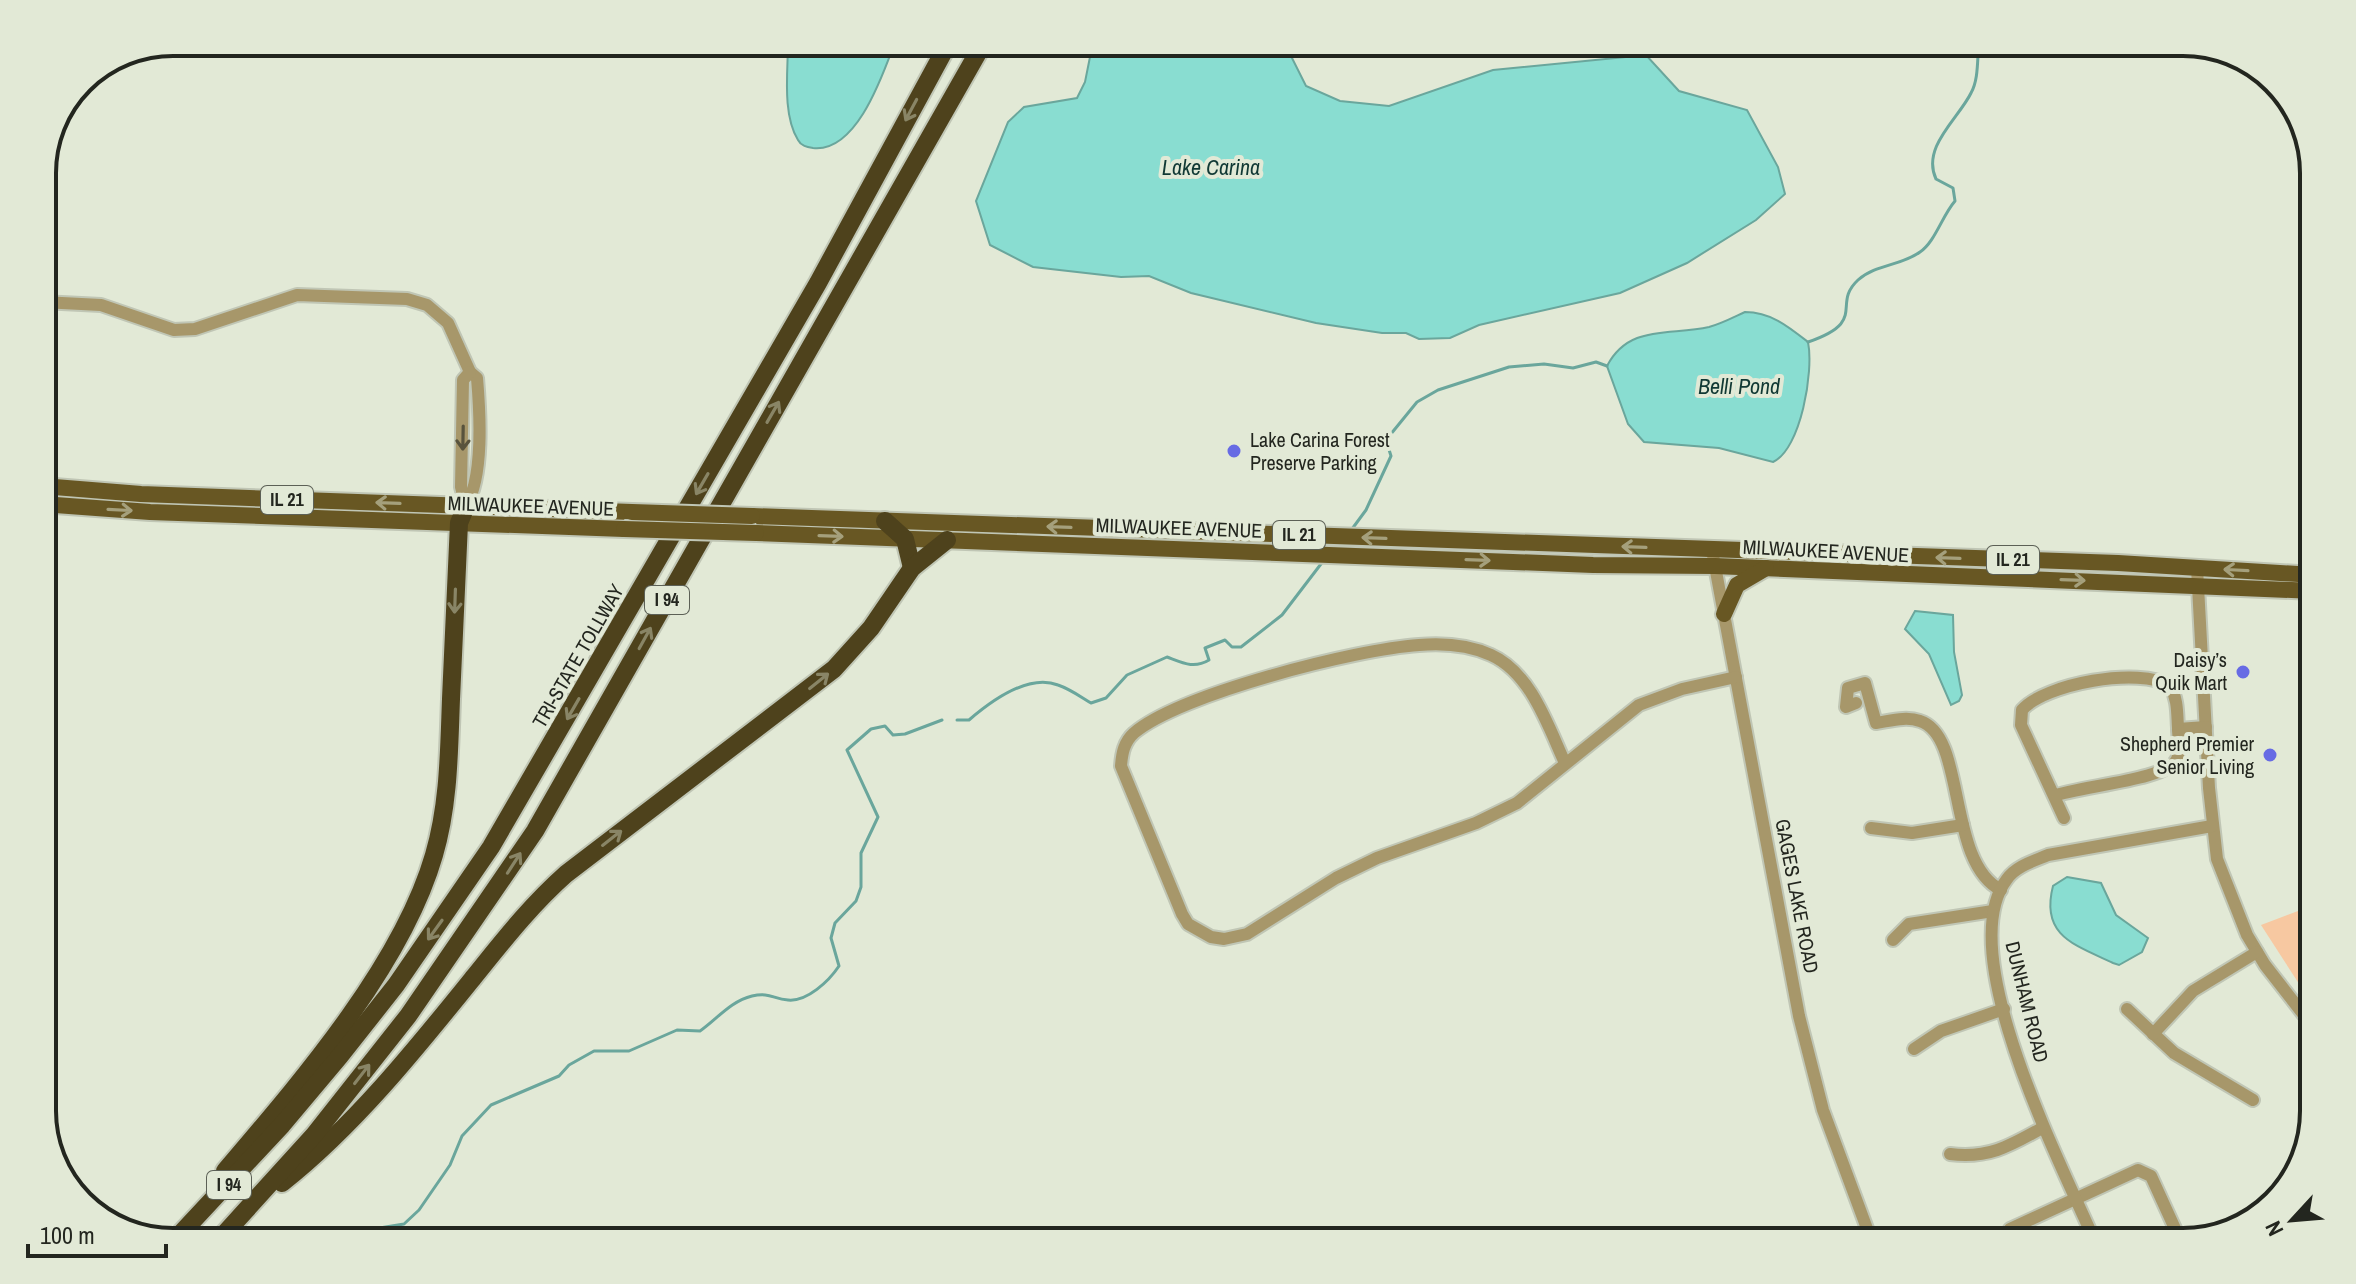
<svg xmlns="http://www.w3.org/2000/svg" width="2356" height="1284" font-family="'Archivo Narrow',sans-serif">
	<style>
		.green { fill: #f7c8a1 }
		.water { fill: #89ddd1; stroke: #6aa69c; stroke-width: 2 }
		.lines { fill: none; stroke-linecap: round; stroke-linejoin: round }
		.stream { stroke: #6aa69c; stroke-width: 3 }
		.minor-casing { stroke: #c0c6b5; stroke-width: 16 }
		.major-casing { stroke: #c0c6b5; stroke-width: 20 }
		.highway-casing { stroke: #c0c6b5; stroke-width: 22 }
		.minor { stroke: #a7976a; stroke-width: 12 }
		.major { stroke: #685723; stroke-width: 16 }
		.highway { stroke: #4e421c; stroke-width: 18 }
		.major-bridge-casing { stroke: #c0c6b5; stroke-width: 20; stroke-linecap: butt }
		.major-bridge { stroke: #685723; stroke-width: 16 }
		.oneway { stroke: #898566 }
		.oneway2 { stroke: #58533d }
		.oneway3 { stroke: #a5a07c }
		.poi-dot { fill: #676be4; stroke: #e2e9d6; stroke-width: 3 }
		.labels { text-anchor: middle; stroke-width: 8; stroke-linejoin: round; paint-order: stroke }
		.shield { fill: #e2e9d6; stroke: #5c6056; stroke-width: 2 }
		.shield-label { font-size: 18px; font-weight: bold; fill: #23261f }
		.poi-label { font-size: 20px; fill: #23261f; stroke: #e2e9d6; text-anchor: end }
		.street-label { font-size: 20px; fill: #23261f; stroke: #e2e9d6 }
		.water-label { font-size: 22px; font-style: italic; fill: #113934; stroke: #e2e9d6 }
		.rim { fill: none; stroke: #23261f; stroke-width: 4 }
	</style>
	<rect width="100%" height="100%" fill="#e2e9d6"/>
	<polygon class="green" points="2314,905 2314,1007 2261,925"/>
	<g class="water">
		<path d="M788,42H895C883,74 857,153 813,148C807,147 801,146 798,140C782,114 788,71 788,42Z"/>
		<polygon points="1093,42 1284,42 1306,86 1340,101 1389,106 1493,70 1646,55 1679,91 1747,110 1778,167 1785,194 1756,220 1687,263 1620,293 1479,325 1450,338 1419,339 1406,333 1382,333 1316,323 1191,293 1149,276 1121,277 1033,267 990,245 976,201 1008,122 1024,107 1077,98 1085,82"/>
		<path d="M1745,312C1771,312 1789,327 1808,342C1814,371 1801,449 1773,462L1719,448L1644,442L1628,424L1607,366C1629,324 1669,336 1709,327C1721,324 1734,317 1745,312Z"/>
		<polygon points="1915,611 1953,615 1954,652 1962,695 1959,701 1951,705 1929,654 1905,629"/>
		<path d="M2067,877L2101,883L2116,915L2148,938L2142,952L2119,965L2113,963C2075,945 2040,936 2053,886Z"/>
	</g>
	<g class="lines">
		<g class="stream">
			<path d="M1808,342C1869,321 1831,305 1858,280C1876,264 1901,266 1920,252C1935,242 1942,216 1955,201L1953,188L1936,179C1921,147 1959,118 1971,93C1979,79 1977,58 1979,42"/>
			<polyline points="1352,529 1366,510 1391,456 1386,440 1417,402 1438,390 1509,367 1544,364 1573,368 1596,362 1607,366"/>
			<path d="M957,720H969C990,702 1028,673 1058,685C1070,689 1081,697 1091,703L1106,698L1127,675L1167,657C1183,663 1194,669 1209,660L1205,648L1225,640L1232,647H1241L1282,615L1324,560"/>
			<path d="M294,1242L404,1224L419,1210L450,1165L462,1136L491,1105L559,1076L569,1065L594,1051H629L677,1030L700,1031C717,1019 731,1001 752,996C770,992 773,999 788,1000C807,1002 829,981 839,966L831,938L835,923L856,901L861,887V853L878,817L847,750L871,729L885,726L893,735L905,734L942,720"/>
		</g>
		<g class="minor-casing">
			<g id="minor">
				<path d="M42,302L101,305L174,330L195,329L297,295L407,299L427,305L448,323L470,372L477,378C480,413 484,476 466,506"/>
				<polyline points="466,506 461,487 463,380 470,372"/>
				<polyline points="1712,550 1799,1016 1823,1110 1872,1242"/>
				<polyline points="2197,568 2209,788 2217,859 2247,935 2265,965 2314,1028"/>
				<path d="M1856,703L1846,707L1848,688L1865,683L1876,723C1890,721 1906,716 1920,721C1967,736 1946,862 2001,890"/>
				<polyline points="2178,729 2206,727"/>
				<path d="M1565,763C1548,726 1531,673 1491,655C1469,645 1443,643 1419,645C1357,649 1180,694 1134,733C1124,742 1122,753 1121,766L1182,914L1188,924L1211,937L1224,939L1247,934L1336,878L1377,858L1476,823L1517,803L1639,705L1682,689L1736,677"/>
				<path d="M2054,796C2079,786 2168,780 2177,759C2181,750 2178,737 2178,728C2177,713 2178,699 2170,686C2140,666 2044,684 2022,710L2021,725L2064,818"/>
				<polyline points="1871,828 1912,833 1963,825"/>
				<polyline points="1893,940 1909,924 1993,911"/>
				<polyline points="2127,1009 2174,1053 2253,1100"/>
				<polyline points="2153,1034 2193,991 2257,952"/>
				<polyline points="1914,1049 1941,1031 2004,1009"/>
				<path d="M1950,1154C1988,1159 2010,1146 2042,1128"/>
				<polyline points="2001,1242 2010,1229 2138,1170 2151,1176 2177,1233 2190,1240"/>
				<path d="M2095,1242C2063,1167 1951,952 2007,879C2016,866 2034,861 2048,855L2212,826"/>
			</g>
		</g>
		<g class="major-casing">
			<g id="major">
				<polyline points="42,486 141,494 632,512"/>
				<polyline points="42,504 150,512 624,529"/>
				<polyline points="752,516 2118,563 2314,575"/>
				<polyline points="756,533 1593,565 1715,566 2314,591"/>
				<polyline points="1724,614 1737,585 1766,568"/>
			</g>
		</g>
		<g class="highway-casing">
			<g id="highway">
				<polyline points="885,521 905,539 912,568"/>
				<path d="M225,1171C299,1084 402,966 434,855C449,804 449,751 451,699C454,640 456,582 459,523L466,506"/>
				<path d="M282,1183C354,1126 415,1050 473,978C503,941 530,906 566,874L834,669L871,628L912,568L947,540"/>
				<polyline points="173,1242 282,1125 340,1056 396,985 491,847 818,283 949,42"/>
				<polyline points="217,1242 314,1135 408,1016 535,831 984,42"/>
			</g>
		</g>
		<use href="#minor" class="minor"/>
		<use href="#major" class="major"/>
		<use href="#highway" class="highway"/>
		<g class="major-bridge-casing">
			<g id="major-bridge">
				<polyline points="632,512 752,516"/>
				<polyline points="624,529 756,533"/>
			</g>
		</g>
		<use href="#major-bridge" class="major-bridge"/>
	</g>
	<defs><path id="oneway-shaft" d="M-6 0H5M1.5-3L5.5 0L1.5 3" fill="none" stroke-width="1.6" stroke-linecap="round" stroke-linejoin="round" transform="scale(2)"/></defs>
	<g class="oneway">
		<use href="#oneway-shaft" transform="translate(911 110) rotate(118)"/>
		<use href="#oneway-shaft" transform="translate(773 412) rotate(-60)"/>
		<use href="#oneway-shaft" transform="translate(702 484) rotate(120)"/>
		<use href="#oneway-shaft" transform="translate(455 601) rotate(92)"/>
		<use href="#oneway-shaft" transform="translate(645 638) rotate(-61)"/>
		<use href="#oneway-shaft" transform="translate(819 681) rotate(-39)"/>
		<use href="#oneway-shaft" transform="translate(573 709) rotate(120)"/>
		<use href="#oneway-shaft" transform="translate(612 838) rotate(-38)"/>
		<use href="#oneway-shaft" transform="translate(514 863) rotate(-57)"/>
		<use href="#oneway-shaft" transform="translate(435 930) rotate(126)"/>
		<use href="#oneway-shaft" transform="translate(362 1074) rotate(-52)"/>
	</g>
	<use class="oneway2" href="#oneway-shaft" transform="translate(463 438) rotate(91)"/>
	<g class="oneway3">
		<use href="#oneway-shaft" transform="translate(388 503) rotate(-178)"/>
		<use href="#oneway-shaft" transform="translate(120 510) rotate(3)"/>
		<use href="#oneway-shaft" transform="translate(1059 527) rotate(-178)"/>
		<use href="#oneway-shaft" transform="translate(831 536) rotate(2)"/>
		<use href="#oneway-shaft" transform="translate(1374 538) rotate(-178)"/>
		<use href="#oneway-shaft" transform="translate(1634 547) rotate(-178)"/>
		<use href="#oneway-shaft" transform="translate(1948 558) rotate(-178)"/>
		<use href="#oneway-shaft" transform="translate(1478 560) rotate(2)"/>
		<use href="#oneway-shaft" transform="translate(2236 570) rotate(-177)"/>
		<use href="#oneway-shaft" transform="translate(2073 580) rotate(2)"/>
	</g>
	<g class="poi-dot">
		<circle cx="1234" cy="451" r="8"/>
		<circle cx="2243" cy="672" r="8"/>
		<circle cx="2270" cy="755" r="8"/>
	</g>
	<g class="labels">
		<g class="shield">
			<rect x="261" y="486" width="52" height="28" rx="6"/>
			<rect x="1273" y="521" width="52" height="28" rx="6"/>
			<rect x="1987" y="546" width="52" height="28" rx="6"/>
			<rect x="645" y="586" width="44" height="28" rx="6"/>
			<rect x="207" y="1171" width="44" height="28" rx="6"/>
		</g>
		<g class="shield-label">
			<text x="287" y="506">IL 21</text>
			<text x="1299" y="541">IL 21</text>
			<text x="2013" y="566">IL 21</text>
			<text x="667" y="606">I 94</text>
			<text x="229" y="1191">I 94</text>
		</g>
		<g class="poi-label">
			<text x="1250" y="447" text-anchor="start">Lake Carina Forest<tspan x="1250" dy="23">Preserve Parking</tspan></text>
			<text x="2227" y="667">Daisy’s<tspan x="2227" dy="23">Quik Mart</tspan></text>
			<text x="2254" y="751">Shepherd Premier<tspan x="2254" dy="23">Senior Living</tspan></text>
		</g>
		<g class="street-label">
			<text transform="translate(531 506) rotate(2)" y="7">MILWAUKEE AVENUE</text>
			<text transform="translate(1179 528) rotate(2)" y="7">MILWAUKEE AVENUE</text>
			<text transform="translate(1826 551) rotate(3)" y="7">MILWAUKEE AVENUE</text>
			<text transform="translate(578 656) rotate(-60)" y="7">TRI-STATE TOLLWAY</text>
			<text transform="translate(1797 896) rotate(79)" y="7">GAGES LAKE ROAD</text>
			<text transform="translate(2027 1002) rotate(76)" y="7">DUNHAM ROAD</text>
		</g>
		<g class="water-label">
			<text x="1211" y="175">Lake Carina</text>
			<text x="1739" y="394">Belli Pond</text>
		</g>
	</g>
	<path d="M0 0H2356V1284H0ZM173 56H2183A117 117 0 0 1 2300 173V1111A117 117 0 0 1 2183 1228H173A117 117 0 0 1 56 1111V173A117 117 0 0 1 173 56Z" fill="#e2e9d6" fill-rule="evenodd"/>
	<path class="rim" d="M173 56H2183A117 117 0 0 1 2300 173V1111A117 117 0 0 1 2183 1228H173A117 117 0 0 1 56 1111V173A117 117 0 0 1 173 56Z"/>
	<g transform="translate(2292 1220) rotate(244)" stroke="#e2e9d6" stroke-width="6" paint-order="stroke">
	<path d="M0-6L14 30L0 20L-14 30Z" fill="#23261f"/>
	<text y="-12" font-size="22" font-weight="bold" text-anchor="middle" fill="#23261f">N</text>
	</g>
	<path d="M28 1244v12h138v-12" fill="none" stroke="#23261f" stroke-width="4"/>
	<text x="40" y="1244" font-size="24" fill="#23261f" stroke="#e2e9d6" stroke-width="6" paint-order="stroke">100 m</text>
</svg>
